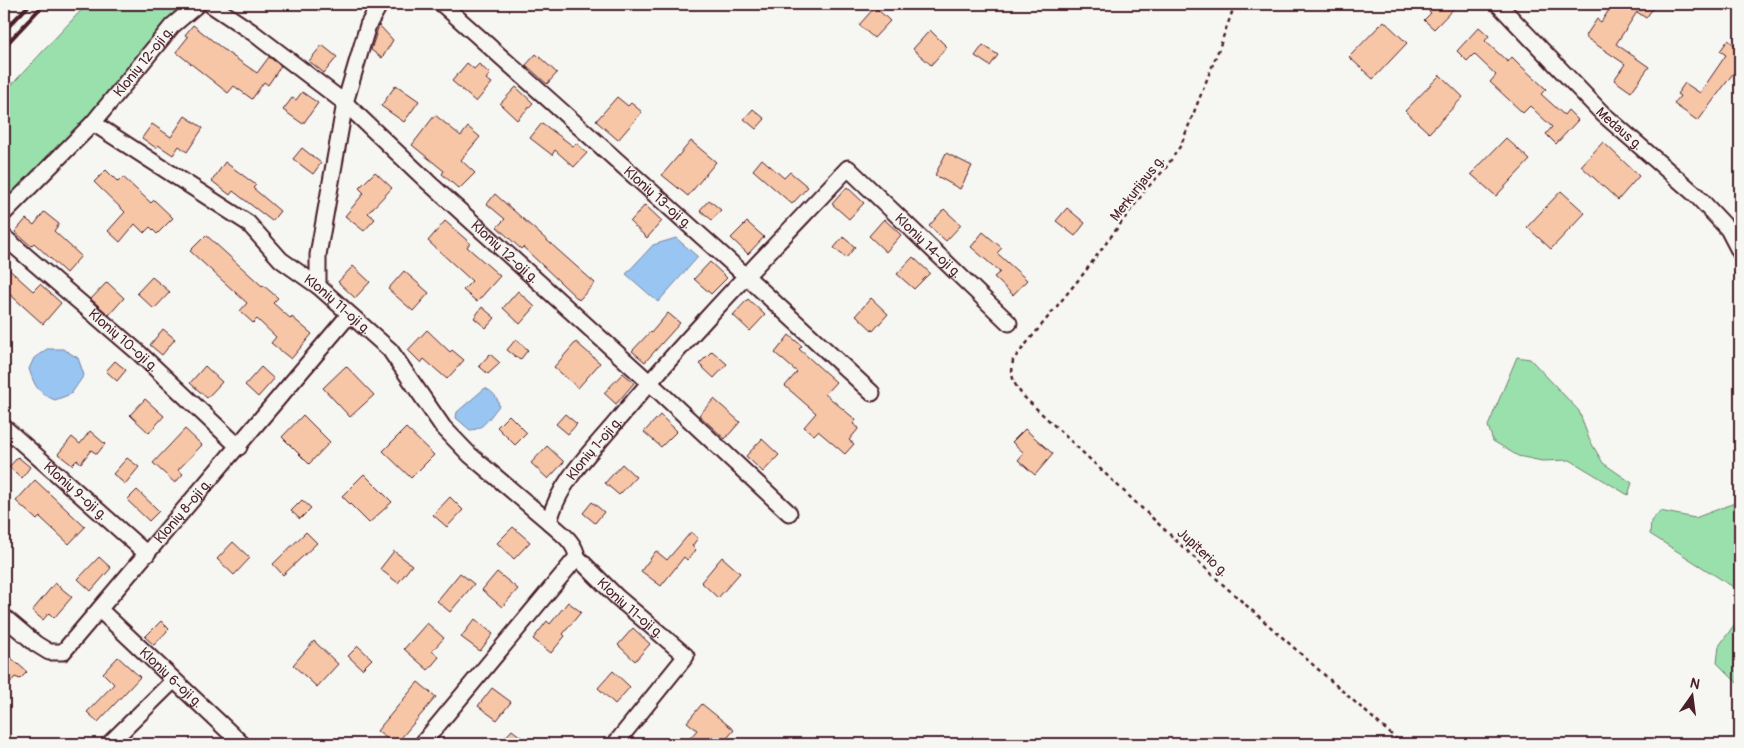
<svg xmlns="http://www.w3.org/2000/svg" width="1744" height="748" font-family="Pangolin,sans-serif">
	<style>
		.green { fill: #99e0ad; stroke: #72806c }
		.water { fill: #98c5f2; stroke: #7983a2 }
		.building { fill: #f7c6a7; stroke: #4a1f2b }
		.lines { fill: none; stroke-linecap: round; stroke-linejoin: round }
		.street-casing { stroke: #4a1f2b; stroke-width: 19 }
		.path { stroke: #4a1f2b; stroke-width: 2.5; stroke-dasharray: 4 4; stroke-linecap: butt }
		.street { stroke: #f6f6f2; stroke-width: 15 }
		.rail { stroke: #4a1f2b; stroke-width: 4 }
		.labels { text-anchor: middle; stroke-width: 4.5; stroke-linejoin: round; paint-order: stroke }
		.street-label { font-size: 14px; fill: #4a1f2b; stroke: #f6f6f2 }
	</style>
	<rect width="100%" height="100%" fill="#f6f6f2"/>
	<filter id="ink" filterUnits="userSpaceOnUse"><feTurbulence type="fractalNoise" baseFrequency=".02" numOctaves="2"/><feDisplacementMap in="SourceGraphic" scale="10" xChannelSelector="R" yChannelSelector="G"/><feConvolveMatrix kernelMatrix="1 2 1 2 8 2 1 2 1" color-interpolation-filters="sRGB"/></filter>
	<g filter="url(#ink)">
		<g class="green">
			<polygon points="87,4 181,4 105,99 90,120 4,206 4,93"/>
			<polygon points="1517,357 1530,359 1579,411 1589,439 1603,463 1632,483 1628,495 1570,460 1542,461 1518,456 1493,441 1488,426"/>
			<polygon points="1740,501 1740,686 1717,663 1719,646 1739,618 1738,590 1650,534 1651,521 1660,511 1695,518"/>
		</g>
		<g class="water">
			<polygon points="676,238 698,257 658,302 626,274 653,245"/>
			<path d="M47,349H63L78,358L84,375L71,394L55,400C38,393 35,387 29,369L34,358Z"/>
			<path d="M485,388C493,392 498,397 499,406C490,416 484,430 470,430L456,418L457,412Z"/>
		</g>
		<g class="building">
			<polygon points="1421,4 1458,4 1434,29 1424,20 1431,13"/>
			<polygon points="1613,4 1656,4 1646,18 1637,12 1616,44 1649,67 1631,92 1614,80 1625,64 1585,37 1597,19 1601,22"/>
			<polygon points="875,7 890,21 874,38 859,25"/>
			<polygon points="1384,21 1407,43 1373,79 1349,57"/>
			<polygon points="193,25 228,53 257,73 269,57 281,66 268,85 264,82 252,99 234,86 228,93 176,52 188,37 185,35"/>
			<polygon points="379,25 393,40 382,58 371,50"/>
			<polygon points="1479,27 1489,36 1485,41 1508,62 1512,57 1522,67 1546,89 1541,94 1564,115 1568,110 1578,120 1556,144 1546,134 1552,127 1530,106 1523,113 1490,82 1496,75 1474,54 1467,61 1457,51"/>
			<polygon points="930,30 947,47 931,65 913,49"/>
			<polygon points="1728,40 1740,49 1740,64 1698,121 1674,104 1680,96 1677,94 1685,83 1700,93 1726,55 1720,51"/>
			<polygon points="322,45 337,57 324,73 309,61"/>
			<polygon points="983,45 998,55 990,66 975,56"/>
			<polygon points="536,54 557,73 547,84 526,65"/>
			<polygon points="467,63 474,69 479,64 490,74 486,79 492,83 476,102 452,81"/>
			<polygon points="1440,75 1463,97 1429,133 1405,111"/>
			<polygon points="396,85 419,101 404,122 381,106"/>
			<polygon points="516,87 533,103 517,120 500,104"/>
			<polygon points="302,92 318,103 303,124 283,110 292,98 296,100"/>
			<polygon points="617,97 628,106 631,103 642,112 618,140 596,121"/>
			<polygon points="753,109 765,119 756,129 744,119"/>
			<polygon points="435,115 461,136 468,127 480,137 461,160 475,173 459,189 442,174 444,171 412,145"/>
			<polygon points="185,116 203,128 187,152 179,146 173,155 158,145 156,148 142,138 152,124 171,137"/>
			<polygon points="542,123 573,146 576,143 587,153 574,167 555,150 552,155 530,138"/>
			<polygon points="1506,138 1530,160 1496,196 1471,174"/>
			<polygon points="691,141 716,162 688,196 662,175"/>
			<polygon points="1603,142 1639,176 1618,200 1581,166"/>
			<polygon points="302,148 321,163 313,174 293,159"/>
			<polygon points="946,153 972,166 960,189 935,175"/>
			<polygon points="762,159 784,178 790,172 808,187 792,204 753,170"/>
			<polygon points="225,162 256,185 253,188 280,211 272,221 233,191 230,195 212,181"/>
			<polygon points="106,170 118,182 123,177 151,203 154,200 173,218 157,234 150,227 144,233 135,224 120,242 108,231 125,212 94,182"/>
			<polygon points="375,172 392,188 368,213 375,219 364,231 345,216 364,193 359,188"/>
			<polygon points="847,187 864,203 849,219 832,204"/>
			<polygon points="1561,191 1585,213 1551,249 1527,227"/>
			<polygon points="495,194 595,283 579,300 523,247 521,249 497,227 505,219 487,204"/>
			<polygon points="709,200 721,210 712,220 700,210"/>
			<polygon points="645,205 662,221 647,238 630,222"/>
			<polygon points="1067,208 1085,223 1075,236 1056,221"/>
			<polygon points="944,209 961,225 946,241 929,226"/>
			<polygon points="44,212 59,224 54,231 81,256 66,273 34,243 31,246 15,232 26,219 34,225"/>
			<polygon points="884,219 901,235 886,252 869,236"/>
			<polygon points="445,221 470,243 467,247 500,276 477,302 463,290 472,281 428,241"/>
			<polygon points="747,222 764,237 748,254 731,238"/>
			<polygon points="983,232 1002,248 997,253 1027,280 1013,295 994,277 1000,272 971,247"/>
			<polygon points="206,235 262,286 263,285 278,298 273,303 291,319 292,317 312,334 291,359 271,343 276,337 257,319 253,323 240,311 247,303 190,251"/>
			<polygon points="843,237 855,247 846,258 834,248"/>
			<polygon points="913,257 930,273 914,289 897,274"/>
			<polygon points="710,262 727,278 711,294 694,279"/>
			<polygon points="4,265 33,291 40,284 61,303 43,324 4,289"/>
			<polygon points="353,266 370,282 355,298 338,282"/>
			<polygon points="404,271 429,293 413,311 388,289"/>
			<polygon points="152,277 170,292 154,309 137,293"/>
			<polygon points="107,282 124,298 109,315 91,299"/>
			<polygon points="518,291 535,307 520,324 503,308"/>
			<polygon points="871,298 888,314 873,331 856,315"/>
			<polygon points="748,299 765,315 750,331 733,315"/>
			<polygon points="482,307 495,318 486,328 474,318"/>
			<polygon points="668,313 680,323 645,362 632,351 650,332 651,333"/>
			<polygon points="163,329 175,339 162,355 150,345"/>
			<polygon points="427,330 450,352 452,350 464,360 447,379 424,359 421,363 408,350"/>
			<polygon points="789,335 802,346 799,349 836,382 825,394 856,420 853,424 859,428 849,440 854,444 845,454 818,431 814,435 804,427 816,413 785,386 797,372 775,353"/>
			<polygon points="516,339 528,350 520,360 507,350"/>
			<polygon points="576,342 600,363 578,388 554,367"/>
			<polygon points="712,351 727,364 714,378 699,364"/>
			<polygon points="490,354 500,363 488,374 479,366"/>
			<polygon points="115,361 126,370 117,381 106,371"/>
			<polygon points="205,366 222,382 207,398 190,383"/>
			<polygon points="346,366 374,395 350,417 323,388"/>
			<polygon points="261,367 274,379 258,397 245,385"/>
			<polygon points="623,373 634,383 616,404 604,393"/>
			<polygon points="145,399 164,416 149,433 130,415"/>
			<polygon points="714,399 740,422 725,439 699,415"/>
			<polygon points="565,414 577,424 568,434 556,424"/>
			<polygon points="303,415 330,442 309,464 282,437"/>
			<polygon points="509,415 527,433 515,445 497,427"/>
			<polygon points="660,415 677,431 661,447 644,432"/>
			<polygon points="406,428 434,455 411,478 383,451"/>
			<polygon points="185,429 202,445 178,470 183,474 175,483 153,463"/>
			<polygon points="1025,429 1053,454 1035,475 1018,460 1024,453 1012,442"/>
			<polygon points="90,431 105,444 97,454 91,450 81,463 77,460 72,465 58,454 72,437 80,444"/>
			<polygon points="762,439 779,455 763,472 746,456"/>
			<polygon points="547,446 564,462 548,479 531,463"/>
			<polygon points="18,457 30,467 22,478 9,467"/>
			<polygon points="127,458 139,467 125,484 113,474"/>
			<polygon points="622,464 636,477 619,495 605,483"/>
			<polygon points="364,474 392,502 369,523 342,496"/>
			<polygon points="35,480 85,527 69,544 40,517 37,520 16,501"/>
			<polygon points="137,490 159,511 149,521 127,500"/>
			<polygon points="450,497 463,510 447,527 433,515"/>
			<polygon points="302,500 311,508 300,519 291,511"/>
			<polygon points="592,502 604,512 595,523 583,513"/>
			<polygon points="513,527 530,542 514,559 497,543"/>
			<polygon points="306,532 317,543 283,575 273,564"/>
			<polygon points="691,532 698,538 692,546 696,550 687,560 684,557 661,586 641,571 656,551 667,560"/>
			<polygon points="233,542 250,558 234,575 217,559"/>
			<polygon points="394,551 412,565 398,583 380,569"/>
			<polygon points="99,557 111,568 91,591 78,579"/>
			<polygon points="722,557 740,573 718,598 701,582"/>
			<polygon points="497,572 518,589 502,607 482,590"/>
			<polygon points="460,573 474,584 450,612 437,601"/>
			<polygon points="55,583 72,597 54,618 49,613 43,620 32,611"/>
			<polygon points="568,602 581,612 563,634 565,636 551,653 533,639 547,621 550,624"/>
			<polygon points="475,619 493,634 480,651 461,637"/>
			<polygon points="161,621 169,629 154,645 145,637"/>
			<polygon points="427,623 444,638 432,651 439,657 428,670 404,649"/>
			<polygon points="633,628 650,644 635,661 618,645"/>
			<polygon points="314,641 338,664 317,687 293,665"/>
			<polygon points="358,646 372,659 362,669 348,656"/>
			<polygon points="10,657 27,672 20,679 15,677 4,690 4,664"/>
			<polygon points="118,657 140,677 98,722 87,712 114,684 103,673"/>
			<polygon points="613,671 630,687 615,704 598,688"/>
			<polygon points="418,682 436,697 396,744 394,744 377,731"/>
			<polygon points="492,688 511,702 497,720 478,706"/>
			<polygon points="702,704 734,730 722,744 685,744 697,730 687,722"/>
			<polygon points="512,730 530,744 499,744"/>
		</g>
		<g class="lines">
			<g class="street-casing">
				<g id="street">
					<path id="s1" d="M210,4L252,32L345,103L428,182L649,382L789,513"/>
					<path id="s2" d="M442,4L746,276L872,393"/>
					<path id="s3" d="M1498,4L1603,114L1696,195L1728,229L1740,252"/>
					<path id="s4" d="M93,123L248,223L281,260L318,286L390,350L443,427L470,455L549,522"/>
					<path id="s5" d="M4,213L93,123L172,26L198,4"/>
					<path id="s6" d="M4,237L139,353L239,447"/>
					<polyline points="318,286 318,255 345,103 368,25 380,4"/>
					<path id="s7" d="M4,427L147,554"/>
					<path id="s8" d="M577,557L617,597L686,656L615,744"/>
					<path id="s9" d="M100,610L242,744"/>
					<path id="s10" d="M4,617L36,644L49,652H63L349,315"/>
					<polyline points="109,744 174,680"/>
					<path id="s11" d="M422,744L577,557C575,541 559,532 549,522C559,482 590,453 616,422C689,334 769,252 848,168L1009,323"/>
				</g>
			</g>
			<path class="path" d="M1235,4L1217,54L1181,145L1165,169L1147,188L1084,273L1013,360C1011,378 1012,381 1023,396L1219,581L1402,744"/>
			<use href="#street" class="street"/>
			<g class="rail">
				<polyline points="4,31 30,4"/>
				<polyline points="4,47 44,4"/>
			</g>
		</g>
	</g>
	<g class="labels">
		<g class="street-label">
			<text dy="5" stroke="none"><textPath href="#s5" startOffset="206">Klonių 12-oji g.</textPath></text>
			<text dy="5" stroke="none"><textPath href="#s3" startOffset="174">Medaus g.</textPath></text>
			<text transform="translate(1137 188) rotate(-52)" y="5">Merkurijaus g.</text>
			<text dy="5" stroke="none"><textPath href="#s2" startOffset="290">Klonių 13-oji g.</textPath></text>
			<text dy="5" stroke="none"><textPath href="#s11" startOffset="866">Klonių 14-oji g.</textPath></text>
			<text dy="5" stroke="none"><textPath href="#s1" startOffset="386">Klonių 12-oji g.</textPath></text>
			<text dy="5" stroke="none"><textPath href="#s4" startOffset="306">Klonių 11-oji g.</textPath></text>
			<text dy="5" stroke="none"><textPath href="#s6" startOffset="158">Klonių 10-oji g.</textPath></text>
			<text dy="5" stroke="none"><textPath href="#s11" startOffset="376">Klonių 1-oji g.</textPath></text>
			<text dy="5" stroke="none"><textPath href="#s7" startOffset="96">Klonių 9-oji g.</textPath></text>
			<text dy="5" stroke="none"><textPath href="#s10" startOffset="256">Klonių 8-oji g.</textPath></text>
			<text transform="translate(1203 552) rotate(43)" y="5">Jupiterio g.</text>
			<text dy="5" stroke="none"><textPath href="#s8" startOffset="74">Klonių 11-oji g.</textPath></text>
			<text dy="5" stroke="none"><textPath href="#s9" startOffset="98">Klonių 6-oji g.</textPath></text>
		</g>
	</g>
	<rect width="1744" height="748" fill="none" stroke="#f6f6f2" stroke-width="20"/>
	<rect x="10" y="10" width="1724" height="728" fill="none" stroke="#4a1f2b" stroke-width="2" filter="url(#ink)"/>
	<g transform="translate(1692 696) rotate(14)" stroke="#f6f6f2" stroke-width="4" paint-order="stroke">
	<path d="M0-4L9 19L0 12L-9 19Z" fill="#4a1f2b"/>
	<text y="-8" font-size="14" font-weight="bold" text-anchor="middle" fill="#4a1f2b">N</text>
	</g>
</svg>
